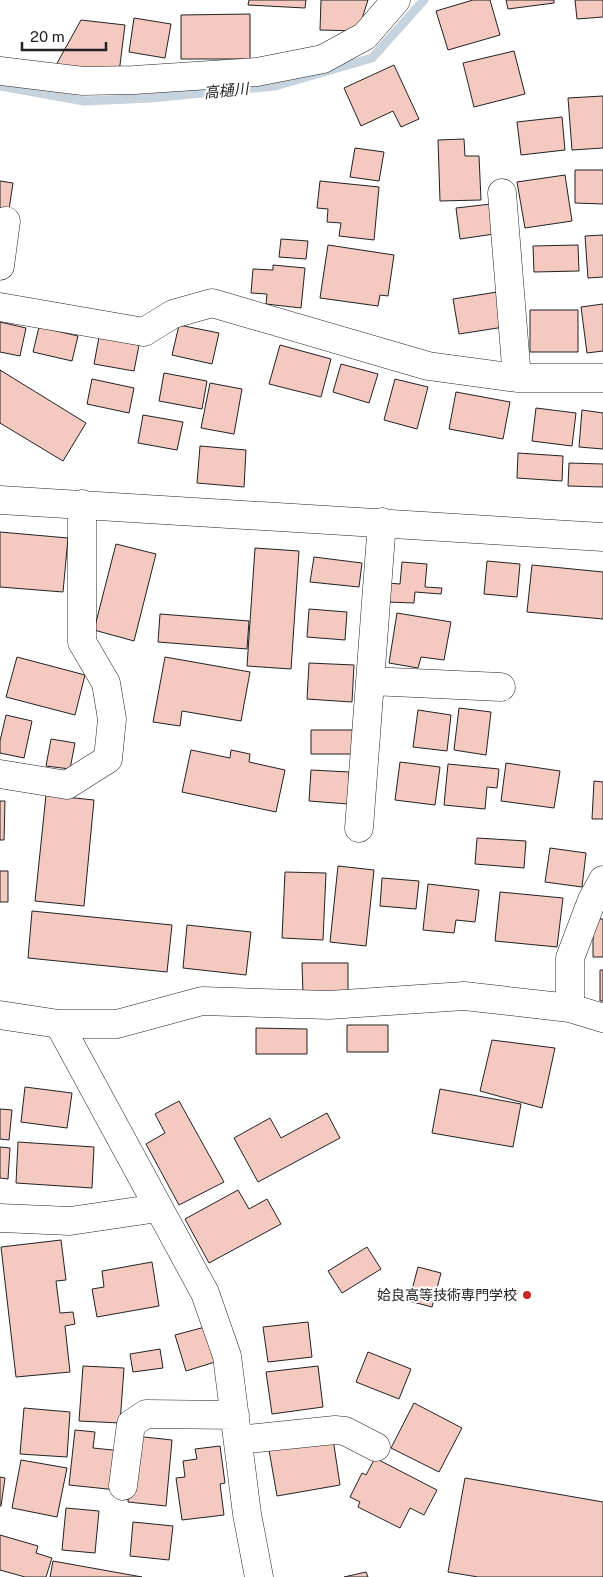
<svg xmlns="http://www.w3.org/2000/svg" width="603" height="1577" font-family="'Public Sans','Noto Sans JP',sans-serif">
<rect width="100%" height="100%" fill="#fff"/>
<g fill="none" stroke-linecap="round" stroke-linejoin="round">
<!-- stream -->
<path stroke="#c7d3dd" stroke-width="9" d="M0,86L84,101L151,98L275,86L372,58L424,0"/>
</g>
<!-- building -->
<path fill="#f3c9c0" stroke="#222" d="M249,0H306L305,8L248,5Z
M321,0H368L358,31L320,30Z
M473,0H490L500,35L448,50L436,11Z
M506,0H554V3L508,9Z
M575,0H603V17L577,19Z
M250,14V59H181V15Z
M134,18L171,24L165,58L129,52Z
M81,20L125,25L119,73L56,65Z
M514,51L525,94L474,107L463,63Z
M394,65L419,119L401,127L393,111L361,126L344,88Z
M603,96V148L572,150L568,98Z
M562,117L565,150L521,155L517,122Z
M464,139L465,156H479L481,200L440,201L438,140Z
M355,148L384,152L379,181L350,177Z
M575,170H603V204L575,203Z
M565,175L572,221L525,228L517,182Z
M0,181L13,183L8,216L0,215Z
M320,181L379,187L374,240L339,236L341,223L327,222L328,209L317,208Z
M491,204L494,234L460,239L456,208Z
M603,235V277L588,278L585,236Z
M281,239L308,241L306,259L279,257Z
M328,245L394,255L388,296L380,295L378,306L320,298Z
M578,245L579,271L534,272L533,246Z
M273,265L305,268L301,308L266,304L267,294L251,293L253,269L273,270Z
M497,292L504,327L459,334L453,299Z
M603,304V351L587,353L581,307Z
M530,310H578V352H530Z
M0,322L26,328L20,356L0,352Z
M179,325L219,333L212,364L172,355Z
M39,327L78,336L72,361L33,352Z
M99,337L139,345L134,371L94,364Z
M280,345L331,359L321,397L269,384Z
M341,364L378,374L369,403L333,392Z
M0,370L86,423L63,461L0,423Z
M164,373L207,381L202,409L159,401Z
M92,379L134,388L129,413L87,404Z
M395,379L428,387L417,429L384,420Z
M210,383L242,389L234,434L201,428Z
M456,392L510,402L503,439L449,429Z
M536,408L576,413L572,446L532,441Z
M582,410L603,413V449L579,447Z
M143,415L183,422L177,450L138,443Z
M200,446L246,450L244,487L197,483Z
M518,453L563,456L562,481L517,478Z
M569,463L603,464V487L568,486Z
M0,532L68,538L63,592L0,587Z
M116,544L156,554L134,641L94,630Z
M255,548L299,551L291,669L247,666Z
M314,557L362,563L359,587L310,582Z
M487,561L520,564L517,597L484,594Z
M402,562L427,564L425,587L442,588L441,594L415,592L414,603L387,602L388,583L400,584Z
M532,565L603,572V619L527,612Z
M309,609L347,612L345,640L307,637Z
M397,613L451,622L444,660L421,657L418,668L389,663Z
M160,614L249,621L247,649L158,642Z
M17,657L85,675L75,715L6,697Z
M165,657L250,672L241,721L182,711L180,726L153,722Z
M309,663L354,665L352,702L307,699Z
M459,708L491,712L486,755L454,750Z
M418,710L451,715L447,751L413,747Z
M6,715L32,721L24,758L0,753V741Z
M311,730H353V754H311Z
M51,739L75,743L70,769L46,766Z
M191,750L230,758L231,750L250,754L249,762L285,770L276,812L182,792Z
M400,762L440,767L435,805L395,800Z
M506,763L560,771L554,808L501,801Z
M448,764L499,769L497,788L487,787L485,809L444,805Z
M311,770L349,772L348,804L309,801Z
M594,781L603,782V819H592Z
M46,795L94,800L84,906L35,901Z
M0,801H5L4,840H0Z
M477,838L526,841L524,868L475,864Z
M550,848L586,853L582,887L545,882Z
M338,866L374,870L366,946L330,942Z
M0,871H8V902H0Z
M285,872L326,873L323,940L282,938Z
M382,878L419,881L416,909L380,906Z
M428,884L479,890L475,922L456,920L454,933L423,930Z
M500,892L563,898L557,947L495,941Z
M32,911L172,925L167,972L28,958Z
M593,919H603V957H593Z
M187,925L251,932L246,975L183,968Z
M302,963H348V994H303Z
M600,970H603V1001H600Z
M347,1025H388V1052H347Z
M256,1028L307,1029V1054H256Z
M492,1040L555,1048L542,1108L480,1091Z
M25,1087L72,1093L67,1128L21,1122Z
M440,1089L521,1104L513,1147L432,1133Z
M179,1101L224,1182L179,1205L146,1144L165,1133L155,1114Z
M0,1109L12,1110L9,1140L0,1139Z
M327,1113L340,1138L258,1182L234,1138L270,1118L281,1138Z
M18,1142L94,1147L92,1188L16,1183Z
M0,1147L10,1148L8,1179L0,1178Z
M238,1190L249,1209L267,1199L281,1224L209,1263L185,1219Z
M61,1240L66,1280L56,1281L60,1313L73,1312L75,1324L65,1326L70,1372L16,1377L1,1247Z
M367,1247L381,1269L342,1293L328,1271Z
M152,1262L159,1306L97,1317L92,1289L104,1287L102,1271Z
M418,1267L441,1273L432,1307L409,1301Z
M308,1322L312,1357L268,1362L263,1327Z
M205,1327L215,1362L186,1371L175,1335Z
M160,1349L163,1368L133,1372L130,1354Z
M368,1352L411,1369L399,1399L356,1382Z
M83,1366L124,1368L120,1423L79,1421Z
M318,1366L323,1407L272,1414L266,1372Z
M414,1403L462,1428L439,1472L391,1448Z
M24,1408L70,1412L67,1457L20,1454Z
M75,1430L95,1432L93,1448L122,1451L117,1490L69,1485Z
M135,1436L172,1440L166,1506L128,1502Z
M333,1439L340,1485L277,1496L269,1450Z
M220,1446L225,1483L220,1484L224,1515L182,1520L176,1478L185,1477L183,1461L197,1459L195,1449Z
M375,1458L437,1490L424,1515L410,1508L400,1528L358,1507L360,1502L350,1497L362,1473L366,1475Z
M21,1460L67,1468L57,1517L12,1508Z
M0,1477L5,1478L1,1506H0Z
M465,1478L603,1502V1577H478L448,1572Z
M66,1508L99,1511L95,1553L62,1550Z
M133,1522L173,1526L169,1560L130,1556Z
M0,1535L38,1546L36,1553L52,1558L46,1577H25L0,1570Z
M53,1561L142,1577H50Z
M366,1572L368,1577H344Z"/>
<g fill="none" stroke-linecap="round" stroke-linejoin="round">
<!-- minor casing -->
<g stroke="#222" stroke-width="29">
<path id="minor" d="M0,71L83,81L134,80L257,72L323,59L365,36L396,0
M502,193L517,378
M0,266L6,221
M0,307L144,332L173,314L212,303L428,366L517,378H603
M0,500L603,537
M370,681L501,687
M0,774L67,785L108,759L112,719L106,683L82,642V504
M359,828L382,522
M570,1008V958L592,900L603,880
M0,1015L59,1024L205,1293L227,1356L247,1514L259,1577
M59,1024H117L202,1001L329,1005L464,996L570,1008L603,1018
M0,1218L70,1221L158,1208
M238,1440L335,1430L345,1431L376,1447
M123,1486L131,1424L146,1414L235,1415"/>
</g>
<!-- minor -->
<use href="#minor" stroke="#fff" stroke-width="28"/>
</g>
<!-- markers -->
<circle fill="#c62828" stroke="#fff" stroke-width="2" cx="527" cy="1295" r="5"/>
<g text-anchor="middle" stroke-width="4" stroke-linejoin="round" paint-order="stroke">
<!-- poi labels -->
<g font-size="14" fill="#222" stroke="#fff" text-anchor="end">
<text x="517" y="1300">姶良高等技術専門学校</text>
</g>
<!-- water labels -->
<g font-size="15" font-style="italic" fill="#222" stroke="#fff">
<text transform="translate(226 91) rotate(-6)" y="5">高樋川</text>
</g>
</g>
<!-- scale -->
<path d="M22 42v8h84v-8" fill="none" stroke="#222222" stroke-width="2.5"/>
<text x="30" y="42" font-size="15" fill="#222222" stroke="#ffffff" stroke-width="4" paint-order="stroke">20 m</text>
</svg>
